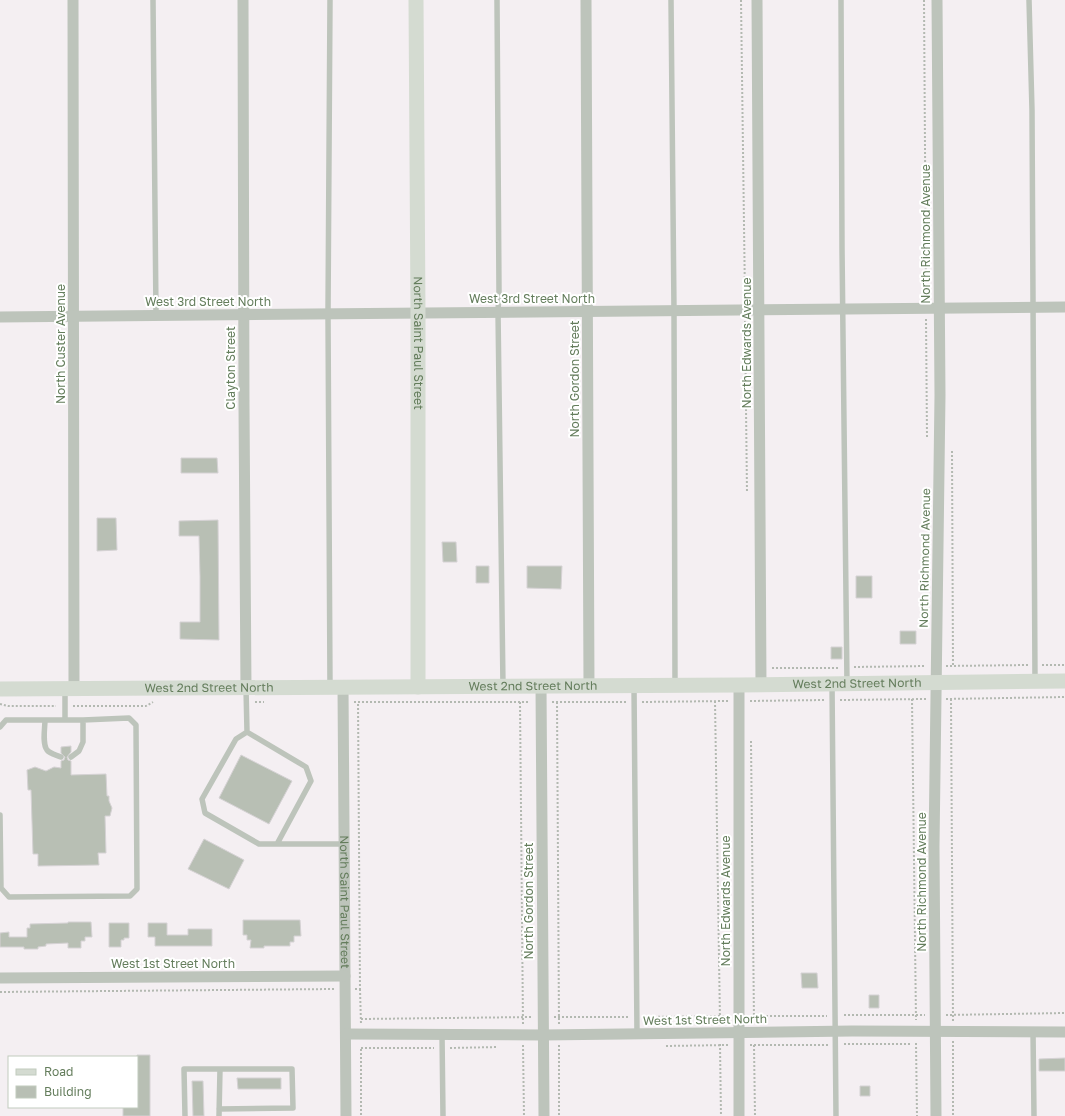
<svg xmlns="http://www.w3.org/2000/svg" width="1065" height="1116" font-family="'Golos Text',sans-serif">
<rect width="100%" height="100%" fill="#f4eff2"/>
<!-- building -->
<path fill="#b8bfb4" stroke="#d5d2d4" d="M181,458H217L218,473H181Z
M97,518H116L117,550L97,551Z
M218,520L219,640L180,639V622H200V576L199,536H179V521Z
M442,542H456L457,562H443Z
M476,566H489V583H476Z
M527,566H562L561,589L527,588Z
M856,576H872V598H856Z
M900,631H916V644H900Z
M831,647H842V659H831Z
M71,746V752L67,757L68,760L71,761V775L106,774L107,796H109V801L112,808L110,816H105L106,853H98L99,865L38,866V854H33L31,790H28L27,770L35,767L46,771L54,767L61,768V761L64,760L65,757L61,753V747Z
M241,755L292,781L269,824L219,798Z
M204,839L244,860L229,889L188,869Z
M243,920H300L301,936H294V942H290V946H264V948H250L251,940H247V935H243Z
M68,922H91L92,937H85V941H81V948H68V943L46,944V946L38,947V949H24V947H0V933L9,932V937H27V928H30V924L68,923Z
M109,923H129V938H124V940H121V947H109Z
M148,923H167V935H188V929H212V946H155V937H148Z
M801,973H817L818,988H802Z
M869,995H879V1008H869Z
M137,1055H150V1116H123V1107H137Z
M1065,1058V1071H1039V1059Z
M237,1078H281V1089H238Z
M192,1081H203L204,1116H193Z
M860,1086H870V1096H860Z"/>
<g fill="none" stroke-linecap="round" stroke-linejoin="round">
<!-- path -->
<path stroke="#b3b9b1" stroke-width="2" stroke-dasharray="2 2" stroke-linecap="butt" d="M741,0L745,299
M924,0L926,297
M926,319L927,437
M745,321L747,493
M952,451L953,666
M1042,665H1065
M946,666L1028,665
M854,667L926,666
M772,668H840
M912,699L916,1020
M946,699L1065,697
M951,699L953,1021
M840,700L926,699
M715,701L720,1022
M750,701L824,700
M255,702H264
M354,702H530
M520,702L523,1025
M552,702H626
M557,702L559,1025
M642,702L728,701
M0,704L8,706H56
M73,706H146L153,702
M751,741L754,1021
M355,989H360L358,702
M360,989L361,1024
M0,992L335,989
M844,1015H925
M946,1015L1065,1013
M750,1016H827
M554,1017H629
M646,1017L727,1016
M361,1019L533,1017
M953,1041V1116
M916,1043L917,1116
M720,1044L721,1116
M844,1044H912
M523,1045L524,1116
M559,1045V1116
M750,1045H828
M754,1045L755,1116
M666,1046L728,1045
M361,1048H434
M450,1048L498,1047
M361,1049V1116"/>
<!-- lane -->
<path stroke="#bdc4bb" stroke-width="5.5" d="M153,0L156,315
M330,0L328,314L330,686
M497,0L499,291L498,312L503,686
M671,0L674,311L675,684
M841,0L842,248L847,684
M1029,0L1032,110L1035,681
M832,684L836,1116
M634,686L637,1034
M246,688L247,732L306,767L311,781L277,844H259L205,813L202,799L236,739L247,732
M45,720C45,728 42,743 47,750C50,754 57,755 61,757
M65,720V689
M0,727L6,720H83L129,718L136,725L137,889L130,896L9,897L1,888L0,815
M71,757L79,751L83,742V720
M277,844H344
M1033,1031L1034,1116
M442,1034L443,1116
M185,1116L184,1069H292L293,1108L219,1109
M219,1116L220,1069"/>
<!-- street -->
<g stroke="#bdc4bb" stroke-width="11">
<path d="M73,0L74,689"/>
<path d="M243,0L244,406L246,688"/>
<path d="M586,0L589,686"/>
<path d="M757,0L761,685"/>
<path d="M0,317L1065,307"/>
<path d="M739,685V1116"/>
<path d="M541,686L544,1116"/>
<path id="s1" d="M343,687L346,1116"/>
<path d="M0,978L345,976"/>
<path d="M346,1034L543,1035L852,1031L1065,1032"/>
<path d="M936,1116L934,847L940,395L937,0"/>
</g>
<!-- secondary -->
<g stroke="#d4dbd1" stroke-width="15">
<path id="s2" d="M416,0L418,313V687"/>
<path id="s3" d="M0,689L739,685L1065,681"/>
</g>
</g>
<g text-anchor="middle" stroke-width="4" stroke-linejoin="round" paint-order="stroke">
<!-- street labels -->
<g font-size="12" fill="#647d5c" stroke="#fff">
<text transform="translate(926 234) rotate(-90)" y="4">North Richmond Avenue</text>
<text x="532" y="303">West 3rd Street North</text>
<text x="208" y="306">West 3rd Street North</text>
<text dy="4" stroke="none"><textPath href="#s2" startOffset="343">North Saint Paul Street</textPath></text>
<text transform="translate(747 343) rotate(-90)" y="4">North Edwards Avenue</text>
<text transform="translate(61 344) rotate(-90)" y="4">North Custer Avenue</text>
<text transform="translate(231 368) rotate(-90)" y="4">Clayton Street</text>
<text transform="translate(575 379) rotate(-90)" y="4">North Gordon Street</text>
<text transform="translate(925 558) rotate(-89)" y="4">North Richmond Avenue</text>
<text dy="4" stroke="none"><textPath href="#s3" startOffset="857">West 2nd Street North</textPath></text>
<text dy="4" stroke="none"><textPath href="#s3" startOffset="533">West 2nd Street North</textPath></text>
<text dy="4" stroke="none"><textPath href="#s3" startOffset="209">West 2nd Street North</textPath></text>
<text transform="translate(922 882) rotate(-90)" y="4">North Richmond Avenue</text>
<text transform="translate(529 901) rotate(-90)" y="4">North Gordon Street</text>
<text transform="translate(726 901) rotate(-90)" y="4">North Edwards Avenue</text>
<text dy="4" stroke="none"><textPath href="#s1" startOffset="215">North Saint Paul Street</textPath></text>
<text x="173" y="968">West 1st Street North</text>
<text transform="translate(705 1020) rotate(-1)" y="4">West 1st Street North</text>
</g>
</g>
<!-- legend -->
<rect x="8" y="1056" width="130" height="52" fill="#ffffff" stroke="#c1cbbe"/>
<rect x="16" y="1069" width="20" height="6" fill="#d4dbd1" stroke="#c1cbbe"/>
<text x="44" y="1076" font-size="12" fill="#647d5c">Road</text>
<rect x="16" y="1086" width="20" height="12" fill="#b8bfb4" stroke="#c1cbbe"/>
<text x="44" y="1096" font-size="12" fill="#647d5c">Building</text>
</svg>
